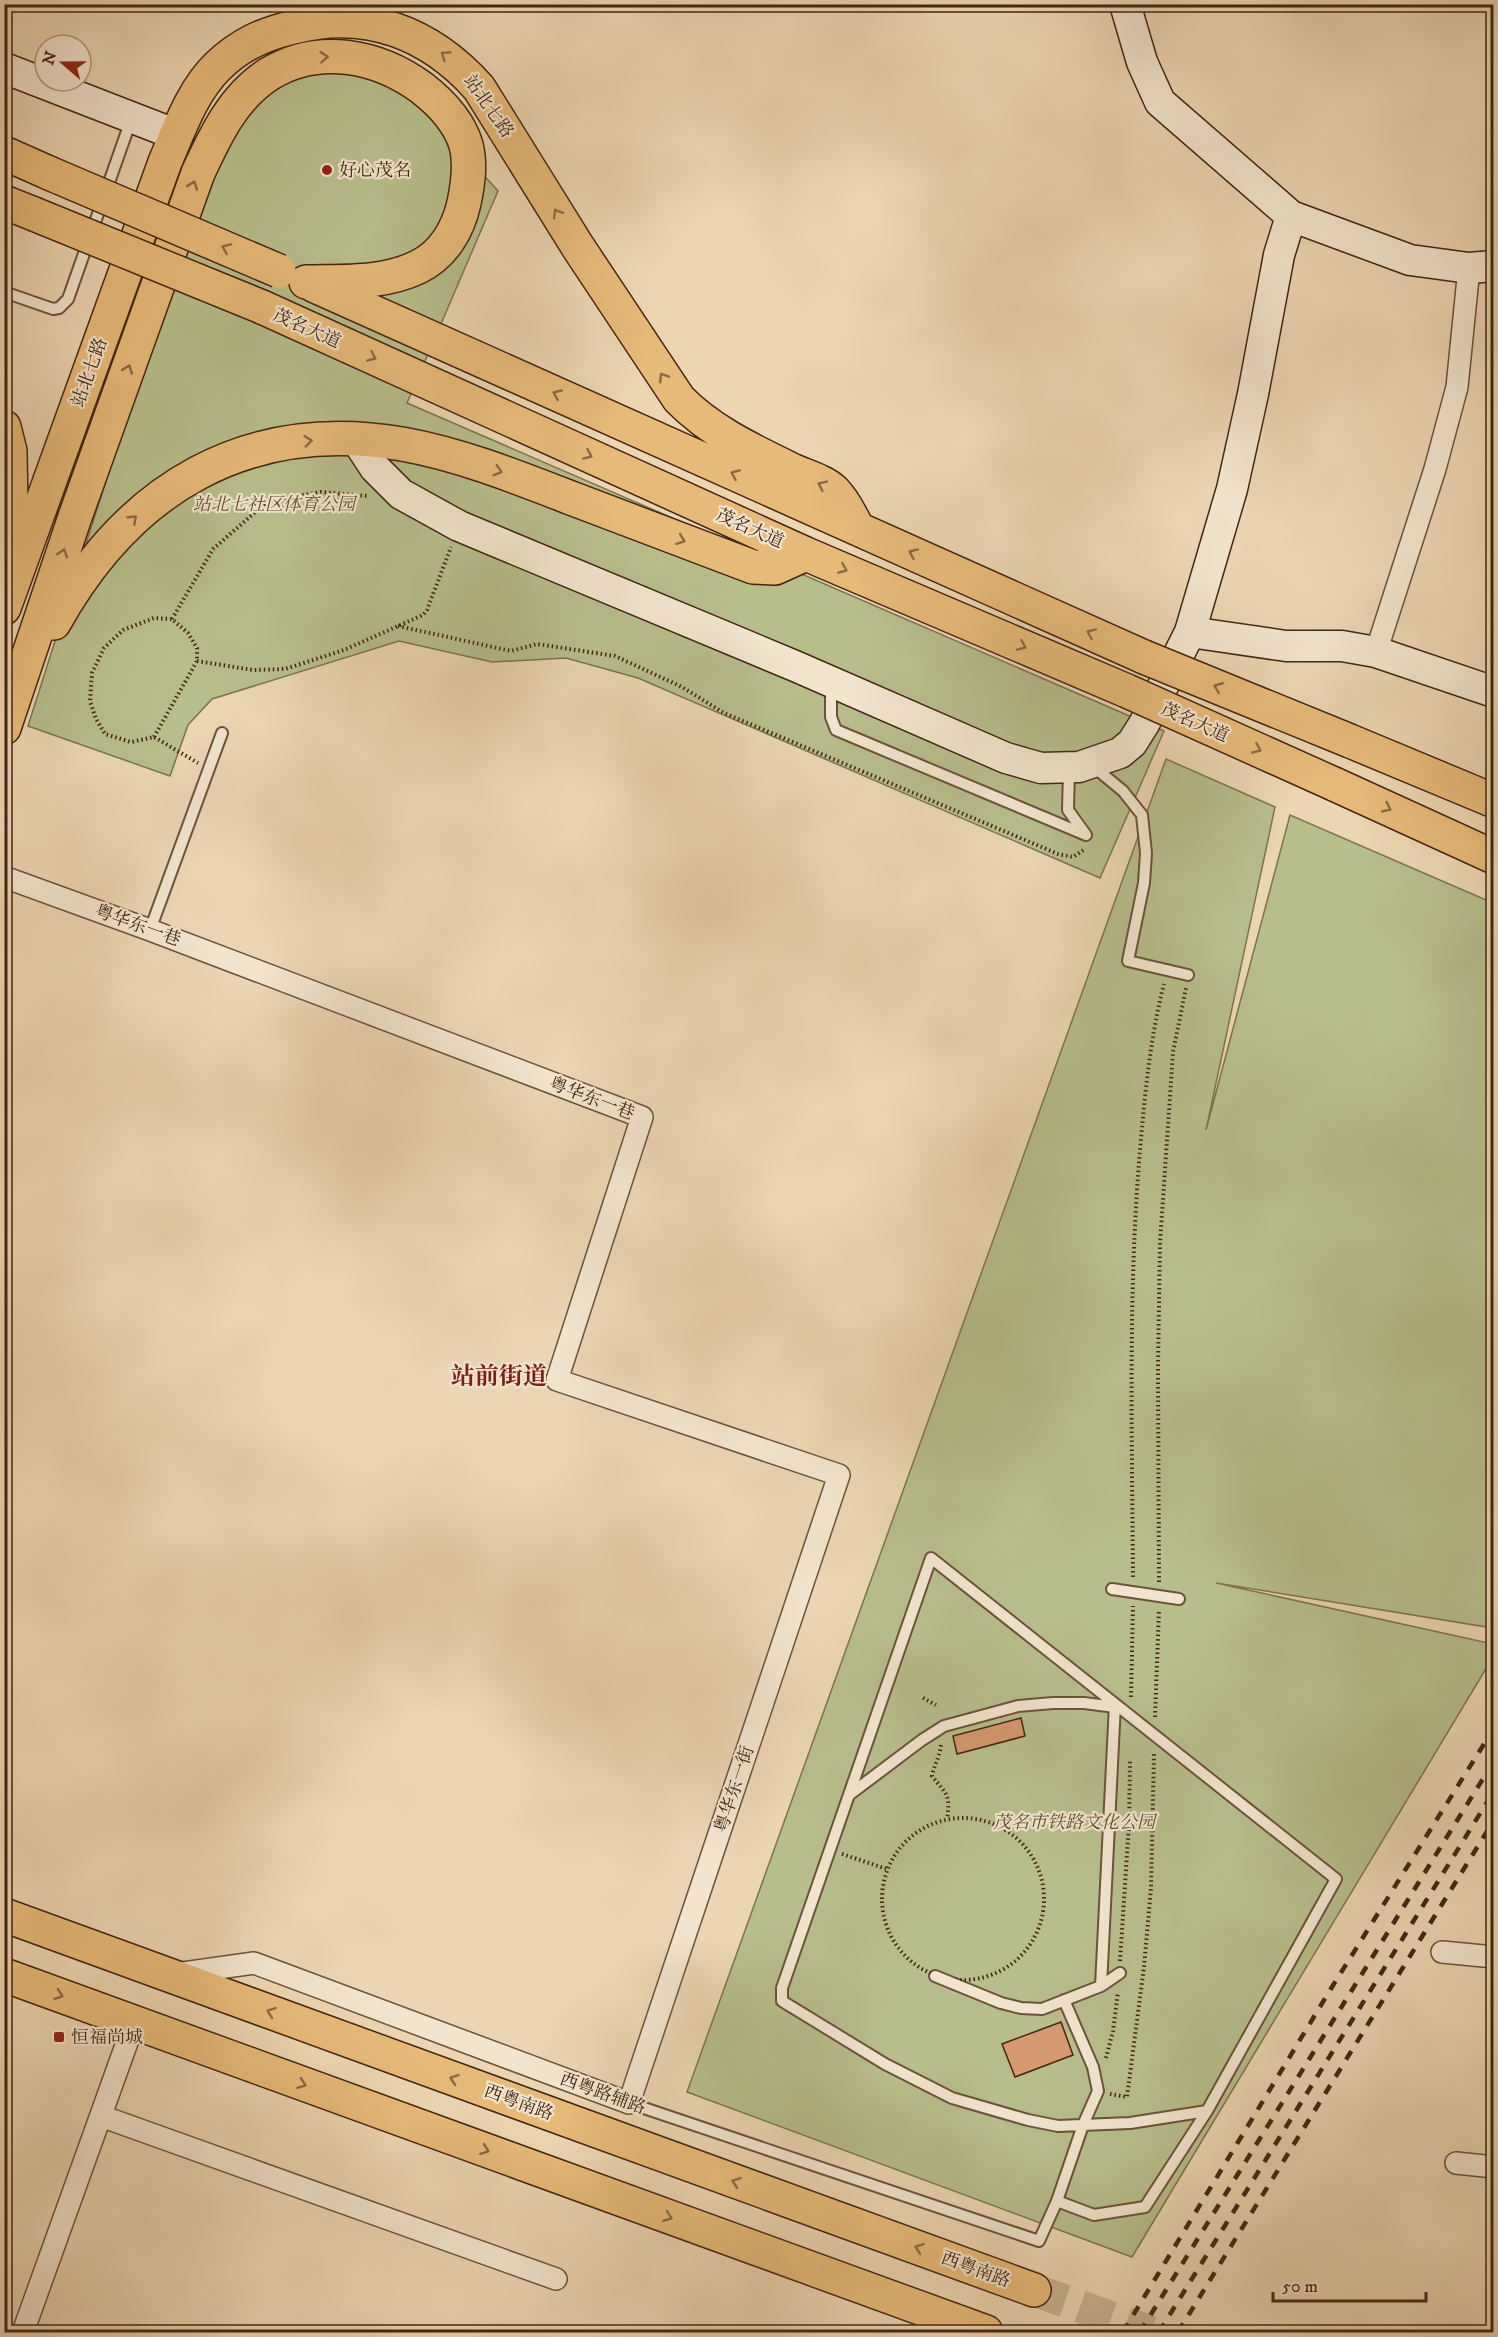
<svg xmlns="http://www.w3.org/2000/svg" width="1498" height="2337" font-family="'IM FELL DW Pica','Noto Serif SC',serif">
<rect width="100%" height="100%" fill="#ebd5b2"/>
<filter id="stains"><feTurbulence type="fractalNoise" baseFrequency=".00333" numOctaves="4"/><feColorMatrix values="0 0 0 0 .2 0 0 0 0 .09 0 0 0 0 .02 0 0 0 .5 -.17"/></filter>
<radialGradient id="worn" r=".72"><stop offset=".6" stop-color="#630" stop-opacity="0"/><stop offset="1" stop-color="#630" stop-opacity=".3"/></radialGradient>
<!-- green -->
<path fill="#b8bd8c" stroke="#7e7250" stroke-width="1.5" d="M319,64L391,83L427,113L498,191L407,403L1164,731L1100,878L638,678L566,658L492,662L399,641L212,699L188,725L170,776L28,726L162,305L224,148L245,108L277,81Z
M1166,759L1275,807L1206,1130L1290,815L1493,903V1628L1216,1583L1493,1644V1657L1132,2257L687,2092Z"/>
<!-- building -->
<path fill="#d49971" stroke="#432613" stroke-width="1.5" d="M1021,1718L1025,1736L957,1754L953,1736Z
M1061,2022L1073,2055L1015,2077L1002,2044Z"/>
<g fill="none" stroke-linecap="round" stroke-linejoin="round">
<!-- primary-tunnel -->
<path stroke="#c9b292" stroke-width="33" stroke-dasharray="33 16" stroke-linecap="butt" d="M1034,2290L1151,2332"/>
<!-- lane casing -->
<g stroke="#6d523b" stroke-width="14">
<path id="lane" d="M4,292L53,309L59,308L68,299L131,120
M831,685V717L836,730L1086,835
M1094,767L1123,791L1142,815L1146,853L1144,883L1128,961L1188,975
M1069,770L1068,810L1086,835
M150,930L222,733
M1112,1589L1179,1599
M849,1795L922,1740L944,1726L1018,1706L1053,1703H1084L1115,1707
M935,1976L1001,2003L1021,2008L1042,2009L1101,1986L1120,1973
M1101,1986L1115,1704
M629,2103L1039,2241L1057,2201L1094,2215L1145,2207L1207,2111L1336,1879L931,1558L782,1988V2001L885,2064L952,2098L1028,2120L1058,2126L1130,2123L1207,2111
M1057,2201L1083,2125L1098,2091L1093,2067L1064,2000"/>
</g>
<!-- street casing -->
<g stroke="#6d523b" stroke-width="24">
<path id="street" d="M1376,652L1435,469L1457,387L1469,268
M4,877L150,930L642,1117L557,1380L839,1475L629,2103L254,1963L176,1974
M1442,1952L1494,1957
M101,2116L556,2279
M1456,2163L1494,2167
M23,2332L134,2023"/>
</g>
<!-- secondary casing -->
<g stroke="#432613" stroke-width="33">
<path id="secondary" d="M1125,4L1142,62L1160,102L1291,216L1410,260L1469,268L1494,266
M4,68L177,135
M356,439L375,468L401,494L459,526L795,666L1006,758L1041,768L1079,767L1120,753L1132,743L1144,724L1190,632L1232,489L1253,394L1279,255L1291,216
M1190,632L1286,646H1342L1376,652L1494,692"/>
</g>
<!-- primary casing -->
<g stroke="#432613" stroke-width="36">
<path id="primary" d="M4,153L49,173
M4,202L34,214
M313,285L1144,657
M262,307L806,554L1127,691
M4,427L10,451L12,565
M4,608L165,162C179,130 192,91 218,66C241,44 264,34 294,27C366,8 430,33 479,88L578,247L679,399C709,430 749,449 788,468C801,475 822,480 833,490C844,501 851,516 858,529
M54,623C129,488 246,418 402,444C459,454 517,477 571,498C632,521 693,544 753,567L775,568L806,554
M4,728L75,517L198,173C215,136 233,97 269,74C318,44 377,55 422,88C440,102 459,122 466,145C471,164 468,184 464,203C458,230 443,255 418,267C383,284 343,281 306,282
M1350,741L1494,801
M1334,784L1494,857
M4,1915L1034,2290
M4,1975L986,2332"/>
</g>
<!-- path -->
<path stroke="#432613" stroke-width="4" stroke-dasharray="1.5 3" stroke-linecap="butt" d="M172,619L213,549L268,501L321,492L367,496
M398,626L511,651L537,644L615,656L682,687L724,713L1058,854L1073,857L1085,849
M197,661L253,670L285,669L344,650L423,615L427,610L451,547
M154,737L197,661V648L188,633L172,619L154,618L123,630L104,648L92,673L90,701L96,719L105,734L131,742L154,737L198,763
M1133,1577C1132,1435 1128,1292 1140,1150C1145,1094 1150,1038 1164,984
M1159,1582L1158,1366L1160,1243L1173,1052L1186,988
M1131,1697L1133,1606
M923,1698L936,1705
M1155,1717L1159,1610
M941,1745C940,1756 934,1765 932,1776C946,1794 951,1794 947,1819
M882 1899a81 81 0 1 1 162 0a81 81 0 1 1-162 0Z
M842,1854L887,1869
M1120,1961L1129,1824L1130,1761
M1106,2058L1113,2031L1118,1992
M1110,2094L1127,2097L1144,1967L1151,1888L1154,1754"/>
<!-- lane -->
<use href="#lane" stroke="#f2e4cd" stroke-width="10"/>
<!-- street -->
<use href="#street" stroke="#f2e4cd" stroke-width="21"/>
<!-- secondary -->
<use href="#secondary" stroke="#f2e4cd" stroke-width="30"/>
<!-- primary -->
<use href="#primary" stroke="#e6ba79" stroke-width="33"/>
<!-- rail -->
<path stroke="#432613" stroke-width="4.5" stroke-dasharray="10 10" stroke-linecap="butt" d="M1123,2332L1332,1987L1494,1728
M1140,2332L1494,1761
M1159,2332L1494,1791
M1178,2332L1494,1820"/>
<!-- primary-bridge casing -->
<g stroke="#432613" stroke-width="36" stroke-linecap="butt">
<path id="primary-bridge" d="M49,173L279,271
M34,214L262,307
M1144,657L1350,741
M1127,691L1334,784"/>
</g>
<!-- primary-bridge -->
<use href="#primary-bridge" stroke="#e6ba79" stroke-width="33"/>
</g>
<!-- one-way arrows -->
<defs><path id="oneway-chevron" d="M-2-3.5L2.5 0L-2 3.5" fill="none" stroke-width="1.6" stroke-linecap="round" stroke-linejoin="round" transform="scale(1.5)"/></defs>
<g stroke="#8c6941">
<use href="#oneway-chevron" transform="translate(445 55) rotate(-145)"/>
<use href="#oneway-chevron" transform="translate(324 57) rotate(-4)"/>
<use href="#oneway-chevron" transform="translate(193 185) rotate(-71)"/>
<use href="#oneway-chevron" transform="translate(557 213) rotate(-121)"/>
<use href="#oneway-chevron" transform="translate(226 248) rotate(-157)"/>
<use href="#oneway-chevron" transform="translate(372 357) rotate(24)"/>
<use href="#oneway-chevron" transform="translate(128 369) rotate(-70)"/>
<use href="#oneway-chevron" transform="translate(663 377) rotate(-123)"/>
<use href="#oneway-chevron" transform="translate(557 394) rotate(-156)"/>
<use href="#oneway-chevron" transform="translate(308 441) rotate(-6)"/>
<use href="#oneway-chevron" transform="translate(588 455) rotate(24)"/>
<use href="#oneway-chevron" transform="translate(498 471) rotate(17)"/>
<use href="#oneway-chevron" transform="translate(735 474) rotate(-156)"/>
<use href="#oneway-chevron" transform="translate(822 485) rotate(-154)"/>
<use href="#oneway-chevron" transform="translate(133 519) rotate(-43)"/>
<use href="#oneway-chevron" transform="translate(681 540) rotate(21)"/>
<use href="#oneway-chevron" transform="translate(63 553) rotate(-72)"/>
<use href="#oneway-chevron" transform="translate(913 553) rotate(-156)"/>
<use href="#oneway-chevron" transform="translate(843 569) rotate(23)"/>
<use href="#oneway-chevron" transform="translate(1091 633) rotate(-156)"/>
<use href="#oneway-chevron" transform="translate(1022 646) rotate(23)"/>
<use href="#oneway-chevron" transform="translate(1218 687) rotate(-158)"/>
<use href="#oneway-chevron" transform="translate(1257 749) rotate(24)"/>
<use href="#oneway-chevron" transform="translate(1387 808) rotate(25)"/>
<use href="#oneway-chevron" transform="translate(59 1995) rotate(20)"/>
<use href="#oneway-chevron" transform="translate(271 2012) rotate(-160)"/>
<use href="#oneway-chevron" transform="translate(454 2079) rotate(-160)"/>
<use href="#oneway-chevron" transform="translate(302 2084) rotate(20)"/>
<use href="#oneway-chevron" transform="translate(485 2150) rotate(20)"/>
<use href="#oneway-chevron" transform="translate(736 2182) rotate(-160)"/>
<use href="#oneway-chevron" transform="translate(668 2217) rotate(20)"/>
<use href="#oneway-chevron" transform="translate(919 2248) rotate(-160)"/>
</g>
<!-- markers -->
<g fill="#8f2418" stroke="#f2e4cd" stroke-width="2">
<circle cx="327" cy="170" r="6"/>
<rect x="53" y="2031" width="12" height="12" rx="3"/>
</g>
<g text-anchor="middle" stroke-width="4.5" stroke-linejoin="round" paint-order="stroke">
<!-- street labels -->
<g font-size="18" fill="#432613" stroke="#f2e4cd">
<text transform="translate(489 106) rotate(55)" y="6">站北七路</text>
<text transform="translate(307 328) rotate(24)" y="6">茂名大道</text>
<text transform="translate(89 372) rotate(-70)" y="6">站北七路</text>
<text transform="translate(750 528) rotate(24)" y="6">茂名大道</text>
<text transform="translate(1195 722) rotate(24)" y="6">茂名大道</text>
<text transform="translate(138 925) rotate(20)" y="6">粤华东一巷</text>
<text transform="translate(592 1098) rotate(21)" y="6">粤华东一巷</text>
<text transform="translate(734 1789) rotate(-72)" y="6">粤华东一街</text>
<text transform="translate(603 2093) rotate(20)" y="6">西粤路辅路</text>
<text transform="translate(519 2102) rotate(20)" y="6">西粤南路</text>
<text transform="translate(976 2269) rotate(20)" y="6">西粤南路</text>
</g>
<!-- poi labels -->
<g font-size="18" fill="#432613" stroke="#f2e4cd" text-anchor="start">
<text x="339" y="176">好心茂名</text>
<text x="71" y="2043">恒福尚城</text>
</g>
<!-- park labels -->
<g font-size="18" font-style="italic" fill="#604c31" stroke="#f2e4cd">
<text x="274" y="510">站北七社区体育公园</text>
<text x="1074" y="1828">茂名市铁路文化公园</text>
</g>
<!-- district labels -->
<g font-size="24" font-weight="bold" fill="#7a1f14" stroke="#f2e4cd">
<text x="499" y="1384">站前街道</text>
</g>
</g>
<!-- margin -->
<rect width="1498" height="2337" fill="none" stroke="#ebd5b2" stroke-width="24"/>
<rect x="6" y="6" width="1486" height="2325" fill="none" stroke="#432613" stroke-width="3"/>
<rect x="12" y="12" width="1474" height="2313" fill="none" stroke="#432613" stroke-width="1.5"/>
<!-- north arrow -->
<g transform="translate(63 63) rotate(290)"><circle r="28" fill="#f2e4cd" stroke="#ac9883" stroke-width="1.5"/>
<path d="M0-4.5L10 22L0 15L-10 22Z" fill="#8f2418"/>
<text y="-9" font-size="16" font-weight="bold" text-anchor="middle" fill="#432613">N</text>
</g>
<!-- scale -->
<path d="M1273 2292v9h153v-9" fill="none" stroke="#432613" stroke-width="3"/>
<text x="1282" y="2292" font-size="18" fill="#432613" stroke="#f2e4cd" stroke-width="4.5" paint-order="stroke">50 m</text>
<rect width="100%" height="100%" filter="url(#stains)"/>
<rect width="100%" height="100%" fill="url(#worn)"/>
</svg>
